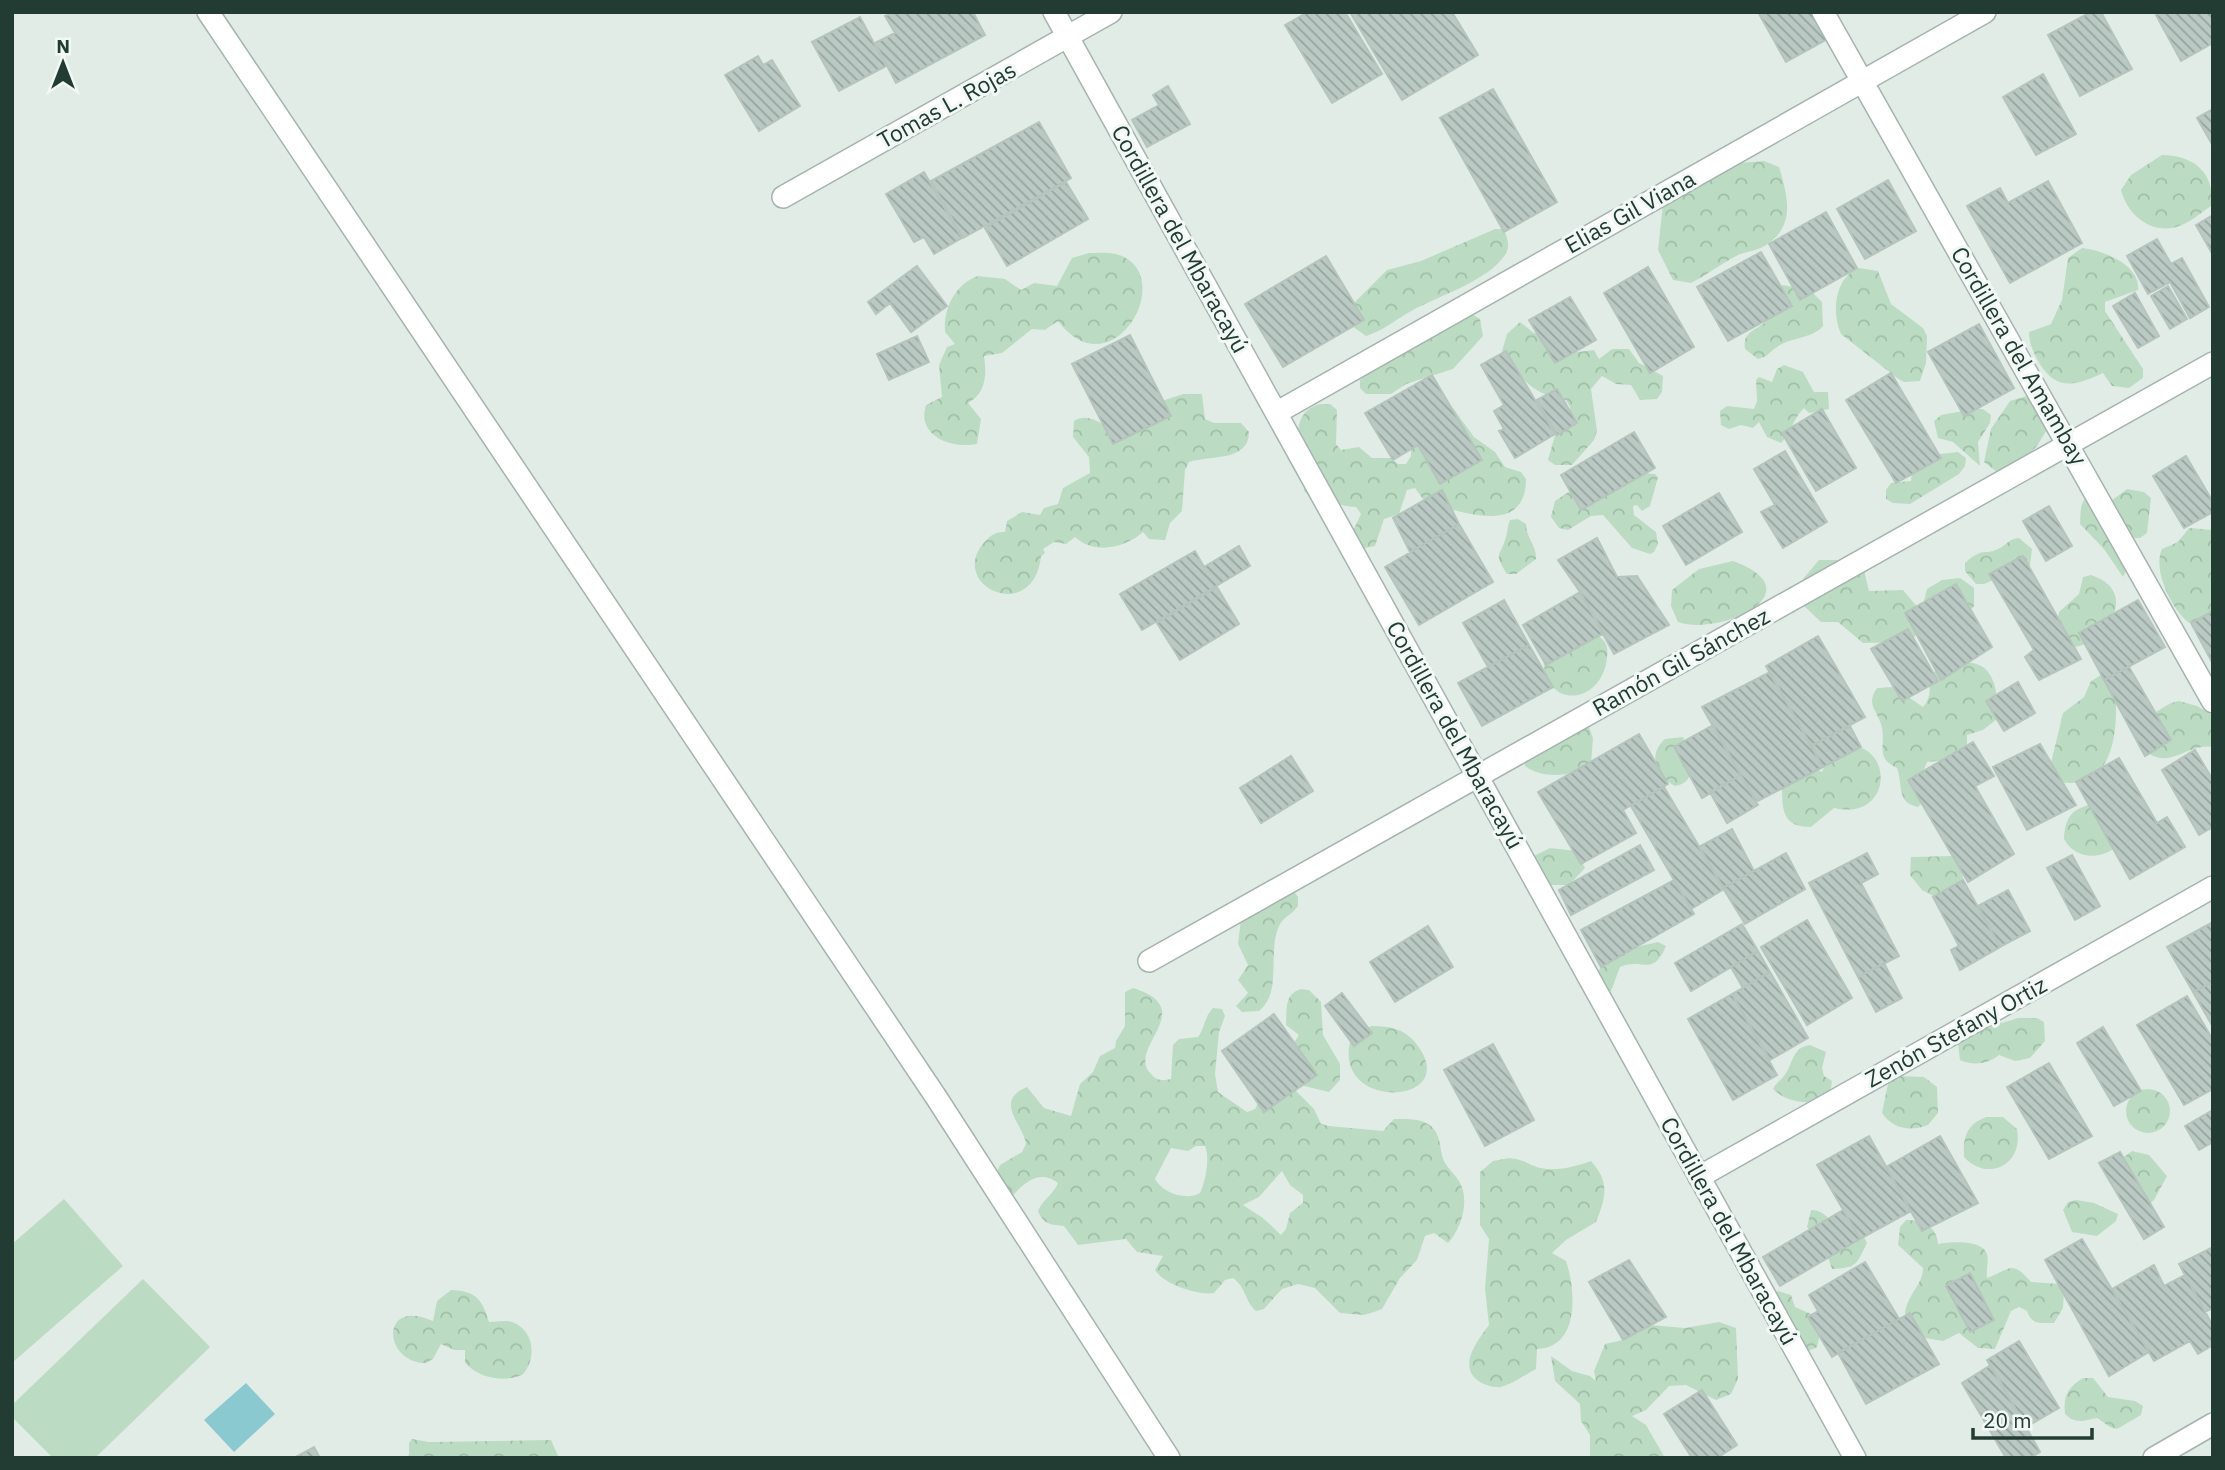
<svg xmlns="http://www.w3.org/2000/svg" width="2225" height="1470" font-family="'IBM Plex Sans',sans-serif">
<defs>
<pattern id="forest-crowns" width="20" height="18" patternUnits="userSpaceOnUse" patternTransform="scale(1.75)"><rect width="20" height="18" fill="#bbdcc2"/><path d="M2 6a3 3 0 1 1 6 0M12 15a3 3 0 1 1 6 0" fill="none" stroke="#a0bea7"/></pattern>
<pattern id="building-back-hatch" width="6" height="6" patternUnits="userSpaceOnUse" patternTransform="scale(1.75)"><rect width="6" height="6" fill="#bac9c3"/><path d="M-1 5l2 2M0 0l6 6M5-1l2 2" fill="none" stroke="#97a49f"/></pattern>
</defs>
<rect width="100%" height="100%" fill="#e2ece7"/>
<!-- grass -->
<path fill="#bbdcc2" d="M64,1199L123,1266L12,1363V1244Z
M143,1279L210,1347L95,1458H53L12,1417V1405Z"/>
<!-- forest -->
<path fill="url(#forest-crowns)" fill-rule="evenodd" d="M2162,155C2193,155 2216,173 2211,206C2202,212 2193,220 2184,224C2155,238 2128,217 2121,190L2131,175Z
M1764,161L1779,167C1787,193 1796,224 1769,243C1761,250 1748,251 1738,255C1722,263 1707,275 1691,283L1673,280L1658,250L1663,204L1714,165Z
M1495,229H1504C1507,238 1511,246 1505,255C1489,280 1439,296 1413,310C1396,319 1385,330 1366,336L1352,326L1350,307L1387,270L1421,261Z
M2082,248C2103,250 2141,265 2138,290L2105,302V311L2143,369V378L2129,388L2112,386L2103,373C2074,387 2054,391 2037,359C2032,349 2029,342 2029,332L2051,324L2062,300L2068,258Z
M1089,253C1097,253 1108,252 1116,254C1181,272 1113,394 1058,321L1045,330L1032,329L1002,353L984,356C987,374 986,394 968,403L981,419L977,444C952,449 916,436 926,405L942,397L939,365L947,347L955,344L945,332C943,309 955,284 978,276L1005,279L1021,290L1034,283L1057,286L1072,258Z
M1859,268L1878,271L1891,304L1923,328L1927,336L1926,363L1920,381L1904,382L1897,378L1841,334C1831,312 1835,277 1859,268Z
M1783,285L1810,290L1822,302L1823,326C1812,339 1791,337 1777,347C1769,352 1768,357 1758,359L1745,349C1742,330 1758,331 1768,319L1765,312L1769,295Z
M1465,310L1480,319L1483,336L1453,369L1406,384L1391,394H1366L1360,388V380L1388,358L1406,328L1413,322Z
M1520,322L1534,333L1552,334L1569,353L1594,350L1599,359L1612,349H1629L1639,363L1663,376L1662,392L1657,399L1640,400L1631,385L1616,384L1602,376L1591,389L1597,431L1594,440L1572,465H1555L1548,460L1555,435L1569,423L1570,407L1566,400C1534,396 1518,377 1502,351L1507,334Z
M1784,365L1803,372L1814,392H1828L1829,409L1809,413L1804,408C1792,420 1792,432 1781,443L1767,437L1759,422L1753,428L1741,425L1729,429L1721,425L1720,411L1727,406L1754,409L1757,401L1756,380L1759,377L1772,382L1777,369Z
M1183,394H1202L1205,419L1214,423H1241L1249,432C1249,462 1211,455 1189,462L1185,470L1182,511L1170,523L1165,540L1149,539L1143,532C1125,548 1094,555 1075,537L1066,544L1054,542L1043,549L1045,553L1041,556C1034,624 950,588 982,545C988,537 995,531 1005,532L1007,521L1022,512L1040,515L1044,508L1058,504L1063,488L1090,473L1089,457L1073,437L1074,421C1090,411 1105,427 1119,435L1159,402Z
M2027,396L2043,399L2049,414L2046,431L2037,446L2013,470L1997,472L1984,462L1991,429L2010,401Z
M1321,404H1330L1337,410L1336,444L1341,450L1359,447L1372,458H1391L1398,464H1406L1411,456V431L1435,408H1453L1474,437L1495,452L1505,467L1521,472L1526,479C1526,539 1457,510 1425,502L1415,488L1407,490L1399,514L1384,519L1375,546L1360,549L1350,537L1361,514L1356,507C1338,507 1327,498 1310,497L1304,491C1306,463 1281,413 1321,404Z
M1974,409H1983L1991,415L1990,423L1978,442L1980,466L1953,442L1938,438L1934,421L1941,415Z
M1958,452L1966,458L1965,466L1959,474L1910,504L1893,503L1886,499V490L1891,483L1911,481L1912,472L1940,454Z
M1641,473L1655,474L1658,477L1650,506L1642,511L1637,505L1633,506L1634,515L1656,532L1658,544L1654,552L1650,554L1632,548L1603,515L1591,516L1568,530L1559,528L1551,517L1555,501L1573,489Z
M2127,489L2144,492L2151,498L2147,533L2140,538H2131L2127,569L2123,577L2104,549L2080,524C2081,511 2079,501 2091,493L2103,507Z
M1518,519L1526,524C1526,538 1537,546 1536,559L1516,574H1507C1493,552 1500,558 1506,537C1508,531 1507,527 1510,520Z
M2189,528L2213,530V613L2189,623C2172,610 2152,570 2162,549L2178,542Z
M2019,538L2032,549L2030,565L1984,584H1976L1965,571V563C1984,546 1983,556 1998,549C2007,545 2008,539 2019,538Z
M1819,560H1846L1863,566L1869,591L1903,590L1919,609L1916,635L1911,642L1863,643L1838,622H1821L1803,605V579Z
M1733,561C1818,592 1719,637 1678,622L1671,606L1672,590L1699,569Z
M2091,575C2145,593 2099,647 2073,647L2057,621L2059,612L2079,594L2083,577Z
M1960,578L1974,588V606L1967,614L1923,605L1927,589L1942,580Z
M1591,633C1604,637 1609,644 1607,658C1601,709 1538,709 1544,652Z
M1952,662C1961,662 1973,661 1981,666C1997,674 1999,704 1997,719L1983,730L1967,735V744L1959,759L1927,762L1921,777L1923,802L1918,807C1896,803 1903,784 1897,768C1874,758 1887,743 1881,724C1876,709 1866,704 1877,688L1894,687L1923,707C1940,687 1914,677 1952,662Z
M2106,672L2114,676C2119,716 2120,792 2060,782L2051,763L2063,713L2084,697L2091,681Z
M2179,701L2197,706L2213,716V747C2188,743 2171,769 2148,753L2149,716L2171,703Z
M1571,714L1587,722L1593,738L1591,765C1573,776 1543,780 1525,766L1524,757L1556,721Z
M1683,737C1691,753 1700,782 1675,786C1656,776 1647,755 1665,739Z
M1853,746C1894,750 1891,821 1834,808L1811,827C1783,827 1782,811 1782,787L1815,769L1822,772L1829,757Z
M2094,804L2115,848C2098,860 2075,859 2064,839C2065,818 2071,808 2094,804Z
M1550,848L1576,851L1585,868L1569,885H1542L1531,865L1534,856Z
M1953,856L1959,862L1964,882L1937,898L1922,890L1910,875L1911,857Z
M1293,890L1298,897V906C1293,914 1282,918 1279,926C1267,952 1283,992 1259,1011L1242,1012L1236,1006L1248,993L1238,980L1248,965L1238,944L1242,910Z
M1658,942L1666,946C1652,978 1644,957 1620,967L1611,991L1603,992L1596,978C1602,953 1636,947 1658,942Z
M1133,988C1201,1009 1125,1048 1151,1074C1157,1081 1163,1081 1171,1079L1173,1045L1179,1039L1198,1037C1205,1028 1204,1017 1213,1008L1222,1009L1225,1016L1219,1032L1215,1074L1218,1092L1247,1112L1255,1109L1259,1101L1290,1085L1314,1109L1321,1124L1329,1126L1383,1131L1394,1119C1407,1119 1421,1118 1431,1126C1442,1136 1439,1149 1444,1161C1448,1169 1456,1175 1460,1183C1470,1201 1461,1229 1448,1243L1434,1233L1425,1236L1417,1260L1400,1278L1382,1309L1374,1312L1364,1315L1340,1313L1315,1288L1298,1284L1282,1289L1264,1309L1256,1311C1245,1302 1246,1287 1233,1278L1225,1280L1214,1293C1199,1296 1163,1284 1155,1270L1163,1256L1137,1252L1126,1239L1078,1245L1064,1226C1051,1225 1043,1224 1038,1211C1043,1199 1054,1194 1058,1183C1037,1167 1020,1187 1007,1202L987,1197L1000,1165L1022,1152L1026,1144C1023,1124 993,1101 1027,1087L1044,1108L1071,1116L1080,1084L1093,1072L1100,1056L1115,1048L1116,1041L1125,1026V992ZM1196,1146H1205C1210,1158 1206,1180 1200,1193C1186,1201 1163,1193 1155,1179L1171,1148L1188,1151ZM1282,1171L1290,1185L1303,1195V1203L1290,1213L1286,1229L1281,1235L1263,1218L1243,1205L1259,1197Z
M1301,989L1309,990L1321,1002L1323,1035L1340,1064V1080L1329,1092L1304,1086L1291,1074L1290,1049L1299,1035L1286,1025C1287,1009 1284,994 1301,989Z
M2018,1018H2037L2044,1022L2045,1041L2030,1058L2015,1061L1999,1055C1988,1064 1973,1066 1960,1060L1958,1043L1994,1019L2002,1023Z
M1371,1026C1391,1026 1406,1029 1418,1046C1461,1105 1334,1112 1350,1042Z
M1810,1045L1826,1052L1822,1068L1824,1076L1832,1081L1829,1101C1811,1104 1786,1103 1773,1089C1776,1083 1780,1081 1784,1076C1794,1063 1791,1048 1810,1045Z
M1897,1076L1924,1077L1937,1087L1938,1113L1928,1125C1910,1132 1893,1129 1882,1113L1889,1079Z
M2126 1111a22 22 0 1 1 44 0a22 22 0 1 1-44 0Z
M1986,1117H2003L2017,1129C2024,1164 1988,1183 1964,1157C1963,1137 1966,1125 1986,1117Z
M2132,1151L2149,1155L2167,1176L2154,1200L2147,1206L2121,1173L2124,1157Z
M1509,1158C1527,1160 1528,1165 1541,1168C1556,1172 1577,1166 1591,1161C1610,1182 1606,1197 1596,1222L1566,1240L1552,1253L1566,1261C1576,1290 1580,1348 1537,1349L1536,1369C1525,1375 1512,1384 1501,1387C1494,1388 1485,1385 1480,1382C1456,1367 1478,1340 1489,1325L1485,1289L1489,1239L1480,1225V1172L1493,1161Z
M2076,1200L2094,1203L2118,1214L2116,1221L2097,1236L2072,1232L2063,1210L2068,1202Z
M1811,1210C1826,1210 1828,1222 1841,1226C1855,1231 1860,1227 1867,1243C1856,1265 1857,1268 1832,1269L1827,1254L1807,1227Z
M1906,1220C1922,1220 1937,1226 1938,1244C1949,1242 1982,1239 1987,1254C1989,1261 1986,1271 1987,1278C2011,1269 2011,1259 2031,1282L2059,1284L2064,1291L2063,1308L2054,1323C2041,1323 2031,1325 2027,1311L2019,1307L2011,1311L1995,1349L1978,1348L1959,1333L1943,1341L1919,1337L1905,1316C1905,1296 1923,1286 1923,1268L1898,1245L1900,1227Z
M451,1290C476,1291 482,1299 489,1322C496,1322 506,1320 512,1322C535,1330 537,1360 522,1375C504,1383 479,1378 465,1363V1350H454L441,1344L433,1359L426,1363C383,1363 379,1297 433,1321L437,1301Z
M1778,1291L1791,1295L1795,1307L1811,1314L1821,1330L1817,1347C1807,1353 1802,1351 1791,1347C1763,1339 1770,1317 1773,1293Z
M1719,1322L1736,1328L1738,1379L1731,1394L1716,1400L1686,1385L1669,1386L1646,1410L1632,1416L1646,1425L1665,1458H1590V1435L1581,1421L1580,1404L1555,1381L1551,1356L1572,1371L1590,1376L1596,1381L1594,1371L1605,1344L1623,1340L1632,1330L1650,1325L1685,1328Z
M2083,1378H2093L2108,1397L2135,1401L2143,1406L2141,1415L2117,1429L2110,1427L2097,1418C2083,1421 2075,1424 2065,1414C2063,1396 2068,1387 2083,1378Z
M412,1439L429,1442L551,1440L559,1458H404L409,1455V1443Z"/>
<!-- water -->
<path fill="#8bc9d0" d="M246,1383L275,1414L234,1452L204,1420Z"/>
<!-- building -->
<path fill="url(#building-back-hatch)" stroke="#b5c5bd" stroke-width="2" d="M893,12H973L985,35L896,83L875,43L895,33L885,16Z
M1308,12H1345L1382,74L1332,103L1285,25Z
M1350,12H1452L1478,55L1402,100Z
M1758,12H1817L1831,37L1786,62Z
M2091,12H2101L2132,69L2080,96L2048,35Z
M2162,12H2213V43L2181,61L2156,15Z
M860,17L886,66L839,91L812,42Z
M758,56L763,65L772,60L800,106L759,131L725,75Z
M2043,74L2076,134L2036,155L2003,97Z
M1168,86L1190,124L1147,147L1132,120L1159,105L1153,95Z
M1493,89L1557,202L1504,232L1440,118Z
M2213,109V146L2197,118Z
M1039,122L1071,178L963,238L931,181Z
M924,172L962,238L934,254L924,237L914,242L886,194Z
M1888,180L1916,231L1865,259L1837,209Z
M2048,181L2082,243L2010,283L1967,206L2000,188L2008,203Z
M1066,182L1088,219L1007,266L985,228Z
M1826,212L1857,268L1800,300L1769,244Z
M2213,215V255L2196,225Z
M2157,239L2171,264L2182,258L2209,307L2190,318L2170,282L2148,294L2127,256Z
M1761,252L1792,306L1728,341L1697,287Z
M1326,256L1364,320L1283,367L1245,304Z
M917,266L947,306L911,332L890,303L876,314L868,302Z
M1648,267L1694,347L1650,373L1604,293Z
M2168,286L2187,319L2170,329L2151,296Z
M2135,293L2159,336L2138,348L2113,306Z
M1570,297L1596,340L1555,363L1529,320Z
M1979,324L2014,388L1964,416L1928,352Z
M1130,335L1171,416L1113,444L1072,364Z
M917,336L929,362L889,380L877,354Z
M1506,351L1555,434L1515,458L1499,431L1504,429L1494,411L1504,405L1481,365Z
M1891,373L1941,458L1896,483L1846,400Z
M1432,375L1482,460L1440,484L1418,445L1393,460L1365,413Z
M1557,389L1577,423L1557,435L1537,400Z
M1822,409L1856,468L1816,491L1782,433Z
M1634,432L1655,468L1581,510L1561,475Z
M1785,451L1827,522L1783,548L1761,512L1775,505L1754,469Z
M2186,456L2213,502V512L2184,528L2153,476Z
M1442,490L1459,524L1410,552L1393,518Z
M1719,493L1742,532L1686,565L1663,526Z
M2049,506L2072,546L2046,561L2023,521Z
M1459,524L1493,582L1419,625L1385,567Z
M1597,538L1617,577L1637,576L1669,625L1614,654L1580,592L1558,560Z
M1239,546L1250,566L1142,630L1120,594L1195,551L1204,567Z
M2023,556L2081,659L2039,680L2025,657L2034,650L1989,574Z
M1956,584L1992,647L1941,680L1905,613Z
M1217,587L1239,624L1180,660L1157,623Z
M1580,592L1604,633L1546,665L1523,625Z
M1504,600L1529,645L1488,667L1463,623Z
M2138,600L2165,647L2104,680L2079,633Z
M2213,611V664L2191,623Z
M1908,629L1938,681L1902,701L1871,649Z
M1818,636L1865,717L1811,746L1766,666Z
M1529,645L1553,687L1482,726L1458,683Z
M2129,667L2171,740L2145,756L2104,680Z
M1770,672L1823,767L1756,802L1702,707Z
M2018,682L2035,713L2004,731L1986,701Z
M1713,725L1741,775L1702,798L1674,747Z
M1850,726L1861,747L1823,767L1811,746Z
M1639,734L1668,784L1623,810L1636,833L1581,864L1538,792Z
M1973,742L1994,776L1975,786L2014,854L1968,882L1908,780Z
M2040,744L2076,805L2027,830L1993,767Z
M2195,750L2213,780V827L2199,835L2162,770Z
M1291,756L1313,791L1261,823L1240,788Z
M2119,758L2157,823L2167,817L2185,847L2130,879L2076,782Z
M1741,775L1758,805L1727,823L1710,792Z
M1664,787L1724,889L1691,909L1631,806Z
M1732,829L1754,871L1723,888L1699,847Z
M1640,845L1654,870L1571,915L1559,890Z
M1786,853L1805,889L1745,924L1723,888Z
M1867,853L1878,874L1861,883L1899,956L1858,977L1809,883Z
M2072,855L2100,906L2075,920L2047,868Z
M1674,880L1694,914L1601,967L1581,930Z
M1963,880L2000,947L1960,970L1951,950L1959,946L1933,897Z
M2008,890L2030,931L2000,947L1978,906Z
M1807,920L1852,998L1807,1025L1761,947Z
M2213,922V982L2193,992L2167,947Z
M1742,924L1758,951L1691,991L1675,963Z
M1428,926L1453,967L1395,1002L1370,962Z
M1758,951L1770,972L1743,988L1731,967Z
M1884,963L1902,998L1876,1012L1858,977Z
M1770,972L1808,1038L1770,1060L1732,994Z
M2213,982V1027L2193,992Z
M1342,993L1372,1033L1354,1046L1325,1006Z
M1732,994L1777,1075L1733,1100L1688,1019Z
M2187,996L2213,1040V1089L2184,1105L2137,1025Z
M1274,1014L1317,1075L1264,1112L1222,1051Z
M2103,1027L2141,1091L2114,1106L2077,1043Z
M1493,1044L1534,1120L1485,1146L1444,1070Z
M2049,1063L2092,1136L2049,1159L2007,1087Z
M2213,1110V1142L2199,1150L2185,1126Z
M1869,1136L1911,1211L1860,1239L1817,1165Z
M1940,1136L1978,1203L1922,1231L1886,1167Z
M2120,1152L2164,1227L2144,1239L2099,1163Z
M1843,1210L1860,1239L1780,1286L1763,1257Z
M2082,1239L2149,1352L2109,1376L2045,1260Z
M2213,1247V1308L2205,1312L2179,1264Z
M1629,1260L1666,1317L1623,1340L1589,1282Z
M1865,1262L1899,1319L1832,1357L1808,1317L1818,1311L1809,1295Z
M2154,1265L2164,1286L2185,1275L2213,1326V1345L2198,1354L2190,1341L2154,1361L2112,1289Z
M1970,1273L1994,1320L1970,1332L1946,1286Z
M1910,1313L1939,1364L1866,1404L1838,1353Z
M2019,1341L2059,1408L2026,1427L1987,1360Z
M1991,1365L2040,1452L2030,1458H2006L1962,1383Z
M1702,1390L1737,1445L1717,1458H1692L1664,1414Z
M314,1447L320,1458H294Z"/>
<g fill="none" stroke-linecap="round" stroke-linejoin="round">
<!-- minor casing -->
<g stroke="#a5b4ae" stroke-width="24">
<path id="minor" d="M208,12L936,1097L1169,1458
M1054,12L1855,1458
M1823,12L2213,702
M783,197L1111,12
M1276,413L1985,12
M1149,961L2213,363
M1699,1177L2213,887
M2154,1458L2213,1424"/>
</g>
<!-- minor -->
<use href="#minor" stroke="#fff" stroke-width="21"/>
</g>
<g text-anchor="middle" stroke-width="6" stroke-linejoin="round" paint-order="stroke">
<!-- street labels -->
<g font-size="23" fill="#223c34" stroke="#f2f8f5">
<text transform="translate(947 105) rotate(-29)" y="8">Tomas L. Rojas</text>
<text transform="translate(1630 212) rotate(-29)" y="8">Elias Gil Viana</text>
<text transform="translate(1180 239) rotate(61)" y="8">Cordillera del Mbaracayú</text>
<text transform="translate(2019 356) rotate(60)" y="8">Cordillera del Amambay</text>
<text transform="translate(1681 662) rotate(-29)" y="8">Ramón Gil Sánchez</text>
<text transform="translate(1455 735) rotate(61)" y="8">Cordillera del Mbaracayú</text>
<text transform="translate(1956 1032) rotate(-29)" y="8">Zenón Stefany Ortiz</text>
<text transform="translate(1729 1231) rotate(61)" y="8">Cordillera del Mbaracayú</text>
</g>
</g>
<!-- border -->
<rect width="2225" height="1470" fill="none" stroke="#223c34" stroke-width="28"/>
<!-- north arrow -->
<g transform="translate(63 63)" stroke="#f2f8f5" stroke-width="5" paint-order="stroke">
<path d="M0-5L12 26L0 18L-12 26Z" fill="#223c34"/>
<text y="-10" font-size="19" font-weight="bold" text-anchor="middle" fill="#223c34">N</text>
</g>
<!-- scale -->
<path d="M1973 1428v10h119v-10" fill="none" stroke="#223c34" stroke-width="3.5"/>
<text x="1983" y="1428" font-size="21" fill="#223c34" stroke="#f2f8f5" stroke-width="5" paint-order="stroke">20 m</text>
</svg>
